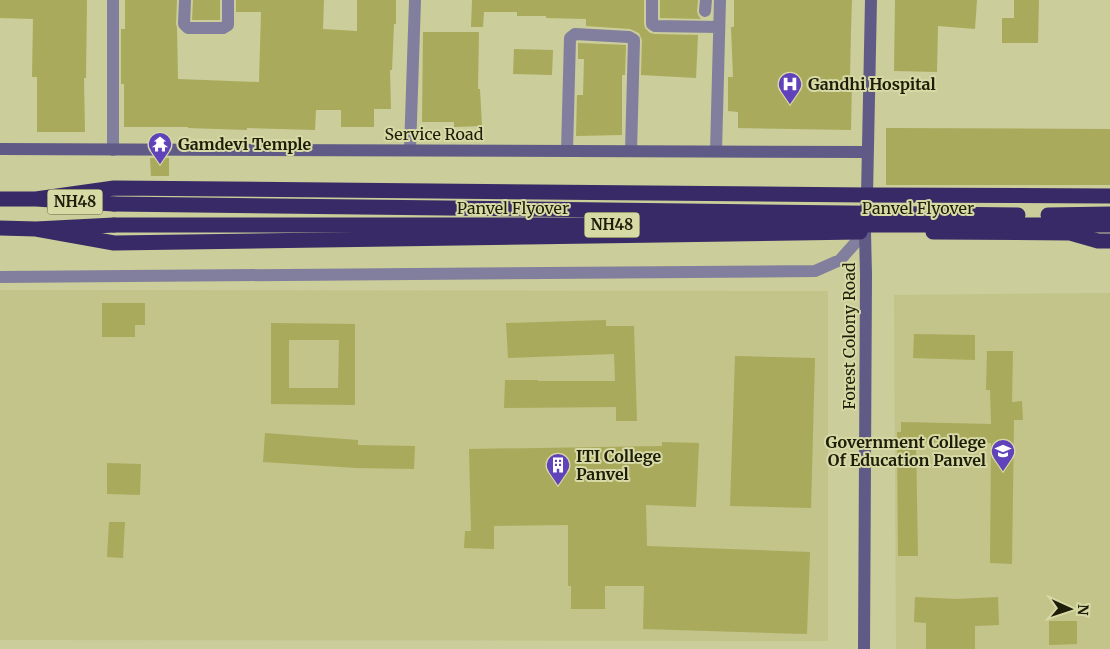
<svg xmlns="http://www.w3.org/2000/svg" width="1110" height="649" font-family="Merriweather,serif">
<rect width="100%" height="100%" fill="#cbcd9a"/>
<!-- built -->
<path fill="#c2c489" d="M0,290L828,291V641L0,640Z
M1110,293V649H896L894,295Z"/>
<!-- building -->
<path fill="#a9aa5c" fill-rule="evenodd" d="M0,0H87L86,78H84L85,132H37V77H32L33,19L0,18Z
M125,0H177L176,24L177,28L178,79L259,82L261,12H236V0H324L323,29L357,31V0H396V24H394L392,70H390L391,109H374V127H341V110H316L315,130L247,128V130L188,128V127H124V84H121V29H125Z
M193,0H220V20H192Z
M472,0H644V24L645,28L650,33L655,34L698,35L696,78L641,75L642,40L639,33L630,29L586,26V19L546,18V16H517V12H484L483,27H471Z
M660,0H698L697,11L698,15L701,19L660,18Z
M734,0H852L851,31L850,76H852L851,130L738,128V112L728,111V77H733L731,27H734Z
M895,0H977L975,29L938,26L937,72L894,71Z
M1014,0H1039L1038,43H1002V18H1014Z
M423,32H479L478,89H480L482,126L454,127V122H422Z
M578,43L626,45L625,75H622V135L576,136L577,95H583L584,59H578Z
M514,49L553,50L552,75L513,74Z
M886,128L1110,129V185H886Z
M150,158H169V176H151Z
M102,303H145V325H135V337H102Z
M606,320V326H634L637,421H616V407L504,408L505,380H538V381H615L614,354L508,358L506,323Z
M271,323L355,324V405L271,404ZM289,340H339L338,388H289Z
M914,334L975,335V360L913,358Z
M987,351H1013L1012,402L1022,401L1023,420H1014L1012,564L990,563L991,443L916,442L918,556H898L897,432H901V422L991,424L990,390H986Z
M735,356L815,358L811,508L730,506Z
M265,433L358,440V445L415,446L414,469L356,468L263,462Z
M662,442L699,443L696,507L646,505L647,546L810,552L807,634L643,629L644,586H605V609H571V586H568V525L494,526V549L464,548L465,531H471L469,449L662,446Z
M107,463L141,464L140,495L107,494Z
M109,522H125L123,558L107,557Z
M915,597L956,599L998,597L999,625L975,626V649H926V623L914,622Z
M1049,621H1077V644L1049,645Z"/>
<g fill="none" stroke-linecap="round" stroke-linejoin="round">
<!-- street -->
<path stroke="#817f9d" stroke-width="12" d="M185,0L184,24L188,28H223L228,25V0
M652,0V24L655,26L719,27
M705,11L706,0
M113,150V0
M410,150L415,0
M567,151L570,38L575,34L629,37L634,40L631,151
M716,151L720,0
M0,277L815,271L840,260L865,232"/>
<!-- secondary -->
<path stroke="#605b86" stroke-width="12" d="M0,149L868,152
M864,649L866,275L865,232L867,195L871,0"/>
<!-- highway -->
<path stroke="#372a66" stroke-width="15" d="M0,199H36L114,204
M36,199L114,188L867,195L1110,196
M0,228L36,229L114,225
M36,229L114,243L860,232
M933,232L1070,233L1098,241H1110"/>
<!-- highway-bridge -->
<path stroke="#372a66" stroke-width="15" d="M114,204L1018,215
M1048,215L1110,214
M114,225H1110"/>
</g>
<!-- icons -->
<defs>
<g id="hospital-pin" transform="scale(1.25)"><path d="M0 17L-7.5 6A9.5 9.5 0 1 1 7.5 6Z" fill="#6042bb" stroke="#d8daa6"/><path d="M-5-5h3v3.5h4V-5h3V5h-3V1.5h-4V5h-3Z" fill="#fff"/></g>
<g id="temple-pin" transform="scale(1.25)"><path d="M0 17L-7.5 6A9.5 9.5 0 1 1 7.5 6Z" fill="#6042bb" stroke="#d8daa6"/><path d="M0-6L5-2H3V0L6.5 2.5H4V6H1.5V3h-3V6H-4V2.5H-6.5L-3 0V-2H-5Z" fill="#fff"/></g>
<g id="university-pin" transform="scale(1.25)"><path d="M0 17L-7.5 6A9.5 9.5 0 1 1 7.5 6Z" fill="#6042bb" stroke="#d8daa6"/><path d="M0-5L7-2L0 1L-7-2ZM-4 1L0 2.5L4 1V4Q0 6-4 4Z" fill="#fff"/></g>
<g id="building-pin" transform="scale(1.25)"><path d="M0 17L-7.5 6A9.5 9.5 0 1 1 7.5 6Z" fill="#6042bb" stroke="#d8daa6"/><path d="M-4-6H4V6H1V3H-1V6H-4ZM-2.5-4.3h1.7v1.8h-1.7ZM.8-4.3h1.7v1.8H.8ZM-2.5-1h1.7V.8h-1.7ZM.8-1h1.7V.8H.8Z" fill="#fff"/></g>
</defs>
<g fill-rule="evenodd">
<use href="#hospital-pin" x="790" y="84"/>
<use href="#temple-pin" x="160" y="144"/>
<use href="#university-pin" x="1003" y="451"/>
<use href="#building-pin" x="558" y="465"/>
</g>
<g text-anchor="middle" stroke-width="4" stroke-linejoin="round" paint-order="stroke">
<!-- shield labels -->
<g fill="#d8daa6" stroke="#555638" stroke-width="1">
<rect x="47.5" y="189.5" width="55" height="25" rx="4"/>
<rect x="584.5" y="212.5" width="55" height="25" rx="4"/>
</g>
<g font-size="15" font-weight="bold" fill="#1d1d09">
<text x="75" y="207">NH48</text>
<text x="612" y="230">NH48</text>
</g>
<!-- poi labels -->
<g font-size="16" font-weight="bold" fill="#1d1d09" stroke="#d8daa6" text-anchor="start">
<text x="808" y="90">Gandhi Hospital</text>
<text x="178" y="150">Gamdevi Temple</text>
<text x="986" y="448" text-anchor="end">Government College<tspan x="986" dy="18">Of Education Panvel</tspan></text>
<text x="576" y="462">ITI College<tspan x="576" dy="18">Panvel</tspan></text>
</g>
<!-- street labels -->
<g font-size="16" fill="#1d1d09" stroke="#d8daa6">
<text x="434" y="140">Service Road</text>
<text x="513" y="214">Panvel Flyover</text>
<text x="918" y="214">Panvel Flyover</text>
<text transform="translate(849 336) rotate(-90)" y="6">Forest Colony Road</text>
</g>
</g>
<!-- north arrow -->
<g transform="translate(1070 609) rotate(93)" stroke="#d8daa6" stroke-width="4" paint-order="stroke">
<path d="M0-4L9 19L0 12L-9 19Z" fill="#1d1d09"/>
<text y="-8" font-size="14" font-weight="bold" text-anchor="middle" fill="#1d1d09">N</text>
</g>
</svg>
